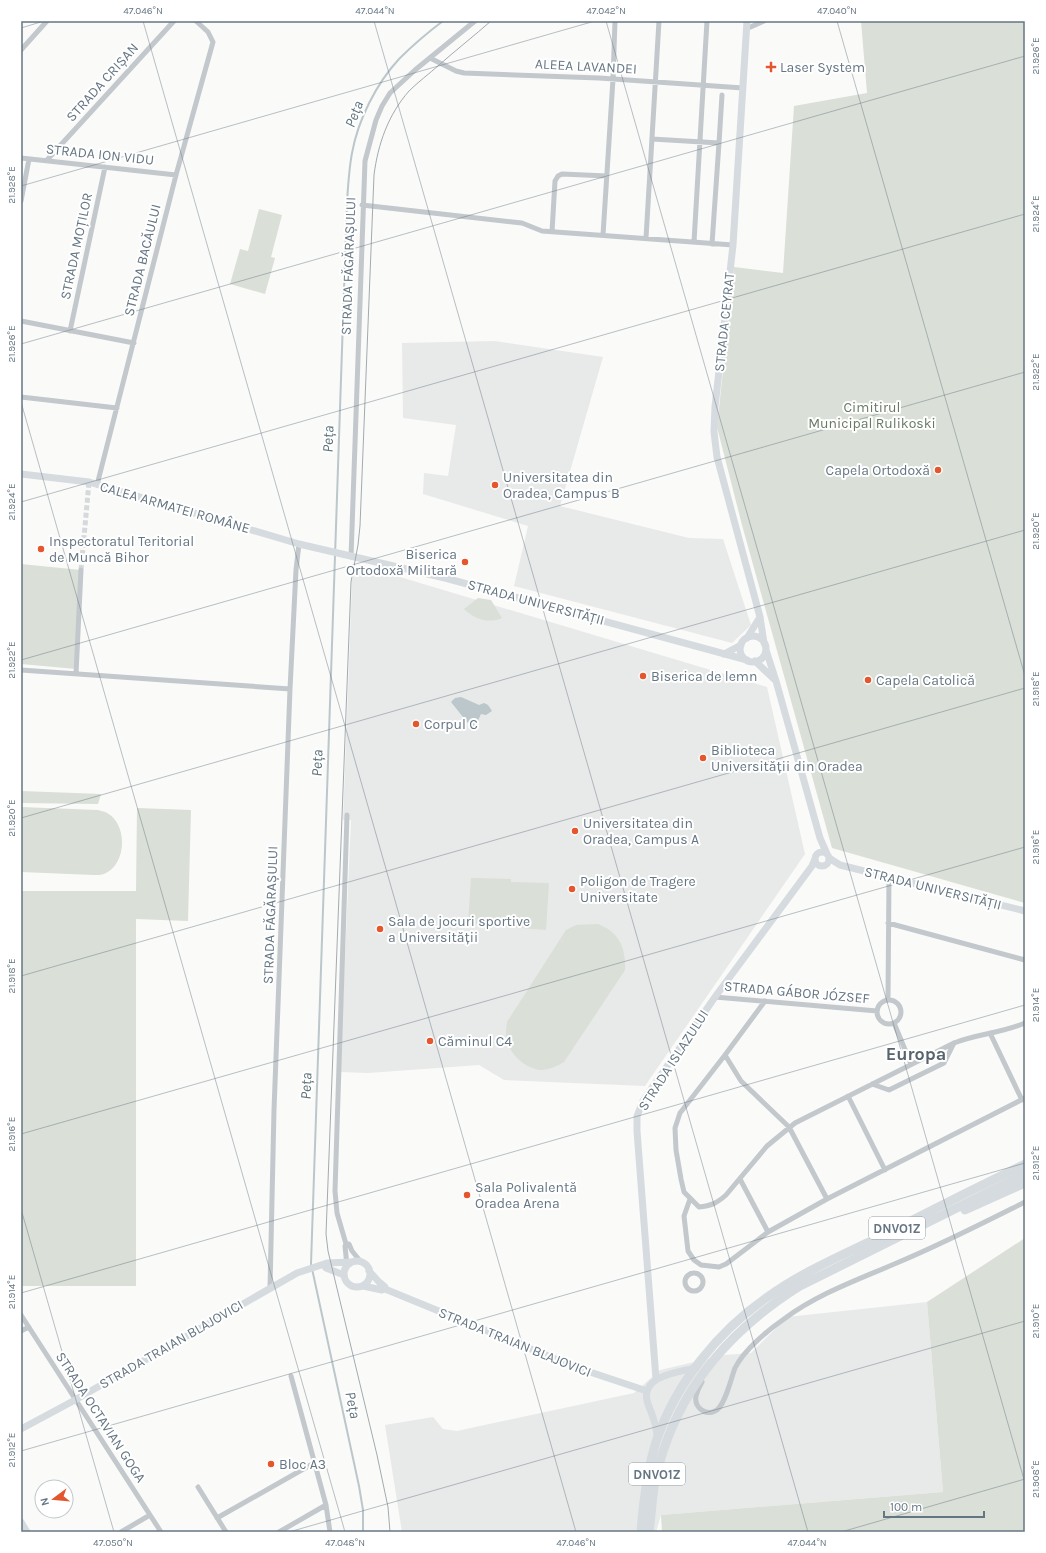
<svg xmlns="http://www.w3.org/2000/svg" width="1046" height="1553" font-family="Karla,sans-serif">
<rect width="100%" height="100%" fill="#fafaf8"/>
<!-- built -->
<path fill="#e8e9e9" d="M495,341L603,357L560,506L689,538L723,539L751,625L732,643L514,586L528,526L423,494L424,473L448,476L456,425L403,418L402,343Z
M360,565L767,687L805,854L645,1086L504,1080L479,1065L368,1073L340,1072L351,820H343L350,639L352,580L355,570Z
M927,1302L943,1492L661,1515L656,1532H402L385,1425L433,1417L443,1429L457,1431L634,1393L660,1370L724,1355L751,1353L787,1317Z"/>
<!-- green -->
<path fill="#dadfd7" d="M861,21H1025V903L832,848L742,525L717,427L734,267L783,273L794,106L867,93Z
M259,209L282,215L271,257L275,258L265,294L230,284L240,249L248,251Z
M21,564L81,570L76,669L21,664Z
M478,598L491,600L502,618C489,624 474,619 464,609Z
M21,791L101,794L98,804L21,803Z
M21,807L98,810C100,811 104,811 107,813C128,824 127,865 104,874C101,875 97,875 94,875L21,872Z
M137,808L191,810L188,921L136,919V1286H21V891H136Z
M471,878L511,879V882L549,883L546,930L468,924Z
M598,924C619,932 626,948 625,970L564,1062C557,1066 549,1070 541,1070C527,1069 513,1057 508,1044C505,1037 506,1030 507,1022L566,930L576,925Z
M1025,1238V1532H662L661,1515L943,1492L927,1302Z"/>
<!-- water -->
<path fill="#bbc7cb" d="M461,697L479,705L484,703L488,705L492,711L486,715L481,714L476,725L471,727L451,702L455,698Z"/>
<g fill="none" stroke-linecap="round" stroke-linejoin="round">
<!-- stream -->
<path stroke="#bbc7cb" stroke-width="2" d="M363,1532V1510L359,1486L311,1264L347,202C348,186 349,169 352,153C358,120 376,84 399,59C413,45 427,33 443,21"/>
<!-- street-tunnel -->
<path stroke="#d5d9db" stroke-width="5" stroke-dasharray="5 2.5" stroke-linecap="butt" d="M81,570L89,482"/>
<!-- street -->
<path stroke="#c3c8cc" stroke-width="5" d="M746,29L764,21
M21,50L47,21
M430,58L456,71L464,73L599,78L743,88
M652,139L719,143L712,244
M719,143L722,95
M21,158L176,175
M47,160L174,21
M21,201L29,159
M362,205L522,223L542,231L733,245
M552,232L555,181L558,176L562,174L607,176
M603,235L613,79L615,21
M646,238L659,21
M694,242L707,21
M21,321L134,343
M70,331L105,167
M21,397L117,408
M97,485L176,175L213,42L208,32L196,21
M351,557L365,161L376,120L382,106L390,93L415,70L475,21
M21,670L290,689
M76,674L81,570
M888,923L1025,960
M715,997L877,1011
M888,999L889,877
M877 1012a12 12 0 1 1 24 0a12 12 0 1 1-24 0Z
M765,1001L725,1055L680,1113L675,1128L676,1150L681,1179L684,1192L699,1207C711,1206 717,1203 726,1195L767,1146L795,1123L954,1043C977,1034 1002,1033 1025,1023
M894,1023L911,1064
M990,1033L1022,1100
M725,1055L741,1081L789,1127L827,1199
M872,1084L889,1090L944,1063L954,1043
M848,1096L885,1170
M740,1179L768,1232
M690,1199L684,1216L688,1251L694,1260L701,1265L719,1267L726,1264L768,1232L827,1199L1025,1098
M346,1244H349L352,1251L361,1262
M347,1266L345,1246L346,1244L337,1213L335,1191L347,815
M685 1282a9 9 0 1 1 18 0a9 9 0 1 1-18 0Z
M270,1288L274,1110L290,689L296,570L299,544
M21,1315L161,1532
M21,1331L29,1327
M291,1376L326,1505L330,1532
M702,1382C699,1387 697,1392 696,1396C694,1407 705,1416 715,1411C725,1407 731,1378 735,1368C744,1350 768,1330 784,1319C819,1293 860,1279 899,1262C942,1244 983,1223 1025,1202
M198,1487L226,1532
M217,1518L314,1463
M121,1532L150,1515
M279,1532L326,1505"/>
<!-- secondary -->
<path stroke="#d6dbdf" stroke-width="7" d="M747,21L733,245L715,407L714,432L717,457L760,617L764,643
M21,474L89,482L299,544L445,578L747,660
M740 649a13 13 0 1 1 26 0a13 13 0 1 1-26 0Z
M747,638L760,617
M766,650L776,681L820,838L827,854
M724,654L741,645
M755,661L775,680
M815 859a7 7 0 1 1 14 0a7 7 0 1 1-14 0Z
M829,858L840,865L1025,911
M344 1274a13 13 0 1 1 26 0a13 13 0 1 1-26 0Z
M324,1265L326,1268L344,1275
M369,1271L379,1282L385,1287V1289
M363,1286L382,1290L385,1289L575,1367L647,1391
M656,1379L637,1131V1116L643,1101L715,997L812,866L815,859
M21,1429L75,1400L297,1273L327,1263L351,1262
M657,1437C657,1424 652,1415 648,1404C638,1376 678,1372 696,1368
M21,1522L27,1532"/>
<!-- highway -->
<path stroke="#d6dbdf" stroke-width="9" d="M965,1210L1025,1183
M641,1532C643,1506 648,1467 656,1442C675,1384 719,1330 769,1296C801,1273 838,1257 873,1240C924,1214 974,1189 1025,1164
M649,1532C651,1517 652,1502 654,1487C671,1397 725,1333 800,1286L1025,1174"/>
<!-- tram -->
<path stroke="#a2aab0" stroke-width="1" d="M390,1532L388,1507L377,1455L328,1251L326,1234L351,582L358,545L360,526L374,175C378,144 388,115 409,91C418,82 429,74 439,65C456,50 474,36 491,21"/>
</g>
<!-- ticks -->
<path fill="none" stroke="#657683" stroke-width="1" stroke-opacity="0.45" d="M143,21L576,1532M374,21L808,1532M606,21L1025,1483M837,21L1025,676M21,28L44,21M21,186L595,21M21,344L1025,56M21,402L345,1532M21,502L1025,214M21,660L1025,372M21,818L1025,530M21,976L1025,688M21,1134L1025,847M21,1209L114,1532M21,1293L1025,1005M21,1451L1025,1163M289,1532L1025,1321M841,1532L1025,1479"/>
<!-- markers -->
<g fill="#e4572e" stroke="#fff" stroke-width="1.5">
<path d="M769 61h4v4h4v4h-4v4h-4v-4h-4v-4h4z"/>
<circle cx="938" cy="470" r="4"/>
<circle cx="495" cy="485" r="4"/>
<circle cx="41" cy="549" r="4"/>
<circle cx="465" cy="562" r="4"/>
<circle cx="643" cy="676" r="4"/>
<circle cx="868" cy="680" r="4"/>
<circle cx="416" cy="724" r="4"/>
<circle cx="703" cy="758" r="4"/>
<circle cx="575" cy="831" r="4"/>
<circle cx="572" cy="889" r="4"/>
<circle cx="380" cy="929" r="4"/>
<circle cx="430" cy="1041" r="4"/>
<circle cx="467" cy="1195" r="4"/>
<circle cx="271" cy="1464" r="4"/>
</g>
<g text-anchor="middle" stroke-width="4" stroke-linejoin="round" paint-order="stroke">
<!-- shield labels -->
<g fill="#fff" stroke="#939fa8" stroke-width="1">
<rect x="869" y="1217" width="56" height="22" rx="3"/>
<rect x="629" y="1463" width="56" height="22" rx="3"/>
</g>
<g font-size="13" font-weight="bold" fill="#657683">
<text x="897" y="1233">DNVO1Z</text>
<text x="657" y="1479">DNVO1Z</text>
</g>
<!-- street labels -->
<g font-size="14" fill="#657683" stroke="#fff">
<text transform="translate(586 66) rotate(3)" y="5">ALEEA LAVANDEI</text>
<text transform="translate(102 82) rotate(-48)" y="5">STRADA CRIȘAN</text>
<text transform="translate(100 154) rotate(6)" y="5">STRADA ION VIDU</text>
<text transform="translate(76 246) rotate(-78)" y="5">STRADA MOȚILOR</text>
<text transform="translate(142 260) rotate(-76)" y="5">STRADA BACĂULUI</text>
<text transform="translate(348 266) rotate(-88)" y="5">STRADA FĂGĂRAȘULUI</text>
<text transform="translate(724 322) rotate(-84)" y="5">STRADA CEYRAT</text>
<text transform="translate(175 507) rotate(16)" y="5">CALEA ARMATEI ROMÂNE</text>
<text transform="translate(536 602) rotate(15)" y="5">STRADA UNIVERSITĂȚII</text>
<text transform="translate(933 888) rotate(14)" y="5">STRADA UNIVERSITĂȚII</text>
<text transform="translate(270 915) rotate(-88)" y="5">STRADA FĂGĂRAȘULUI</text>
<text transform="translate(797 992) rotate(5)" y="5">STRADA GÁBOR JÓZSEF</text>
<text transform="translate(673 1060) rotate(-57)" y="5">STRADA ISLAZULUI</text>
<text transform="translate(515 1342) rotate(22)" y="5">STRADA TRAIAN BLAJOVICI</text>
<text transform="translate(171 1344) rotate(-30)" y="5">STRADA TRAIAN BLAJOVICI</text>
<text transform="translate(101 1417) rotate(57)" y="5">STRADA OCTAVIAN GOGA</text>
</g>
<!-- poi labels -->
<g font-size="14" fill="#657683" stroke="#fff" text-anchor="start">
<text x="780" y="72">Laser System</text>
<text x="930" y="475" text-anchor="end">Capela Ortodoxă</text>
<text x="503" y="482">Universitatea din<tspan x="503" dy="16">Oradea, Campus B</tspan></text>
<text x="49" y="546">Inspectoratul Teritorial<tspan x="49" dy="16">de Muncă Bihor</tspan></text>
<text x="457" y="559" text-anchor="end">Biserica<tspan x="457" dy="16">Ortodoxă Militară</tspan></text>
<text x="651" y="681">Biserica de lemn</text>
<text x="876" y="685">Capela Catolică</text>
<text x="424" y="729">Corpul C</text>
<text x="711" y="755">Biblioteca<tspan x="711" dy="16">Universității din Oradea</tspan></text>
<text x="583" y="828">Universitatea din<tspan x="583" dy="16">Oradea, Campus A</tspan></text>
<text x="580" y="886">Poligon de Tragere<tspan x="580" dy="16">Universitate</tspan></text>
<text x="388" y="926">Sala de jocuri sportive<tspan x="388" dy="16">a Universității</tspan></text>
<text x="438" y="1046">Căminul C4</text>
<text x="475" y="1192">Sala Polivalentă<tspan x="475" dy="16">Oradea Arena</tspan></text>
<text x="279" y="1469">Bloc A3</text>
</g>
<!-- park labels -->
<g font-size="14" fill="#687a64" stroke="#fff">
<text x="872" y="412">Cimitirul<tspan x="872" dy="16">Municipal Rulikoski</tspan></text>
</g>
<!-- water labels -->
<g font-size="15" font-style="italic" fill="#60757c" stroke="#fff">
<text transform="translate(354 114) rotate(-69)" y="5">Peța</text>
<text transform="translate(328 439) rotate(-88)" y="5">Peța</text>
<text transform="translate(317 763) rotate(-88)" y="5">Peța</text>
<text transform="translate(306 1086) rotate(-88)" y="5">Peța</text>
<text transform="translate(353 1405) rotate(78)" y="5">Peța</text>
</g>
<!-- district labels -->
<g font-size="18" font-weight="bold" fill="#57646e" stroke="#fff">
<text x="916" y="1060">Europa</text>
</g>
</g>
<!-- border -->
<rect width="1046" height="1553" fill="none" stroke="#ffffff" stroke-width="44"/>
<!-- north arrow -->
<g transform="translate(54 1499) rotate(254)"><circle r="19" fill="#ffffff" stroke="#c1c8cd"/>
<path d="M0-3L7 15L0 10L-7 15Z" fill="#e4572e"/>
<text y="-6" font-size="11" font-weight="bold" text-anchor="middle" fill="#657683">N</text>
</g>
<!-- scale -->
<path d="M884 1511v6h100v-6" fill="none" stroke="#657683" stroke-width="2"/>
<text x="890" y="1511" font-size="12" fill="#657683" stroke="#ffffff" stroke-width="3" paint-order="stroke">100 m</text>
<rect x="22" y="22" width="1002" height="1509" fill="none" stroke="#657683" stroke-width="1.5"/>
<g font-size="10" text-anchor="middle" fill="#657683">
<text x="143" y="14">47.046°N</text>
<text x="375" y="14">47.044°N</text>
<text x="606" y="14">47.042°N</text>
<text x="837" y="14">47.040°N</text>
<text transform="translate(1035 56) rotate(-90)" y="4">21.926°E</text>
<text transform="translate(11 185) rotate(-90)" y="4">21.928°E</text>
<text transform="translate(1035 214) rotate(-90)" y="4">21.924°E</text>
<text transform="translate(11 344) rotate(-90)" y="4">21.926°E</text>
<text transform="translate(1035 372) rotate(-90)" y="4">21.922°E</text>
<text transform="translate(11 502) rotate(-90)" y="4">21.924°E</text>
<text transform="translate(1035 531) rotate(-90)" y="4">21.920°E</text>
<text transform="translate(11 660) rotate(-90)" y="4">21.922°E</text>
<text transform="translate(1035 689) rotate(-90)" y="4">21.918°E</text>
<text transform="translate(11 818) rotate(-90)" y="4">21.920°E</text>
<text transform="translate(1035 847) rotate(-90)" y="4">21.916°E</text>
<text transform="translate(11 976) rotate(-90)" y="4">21.918°E</text>
<text transform="translate(1035 1005) rotate(-90)" y="4">21.914°E</text>
<text transform="translate(11 1134) rotate(-90)" y="4">21.916°E</text>
<text transform="translate(1035 1163) rotate(-90)" y="4">21.912°E</text>
<text transform="translate(11 1292) rotate(-90)" y="4">21.914°E</text>
<text transform="translate(1035 1321) rotate(-90)" y="4">21.910°E</text>
<text transform="translate(11 1450) rotate(-90)" y="4">21.912°E</text>
<text transform="translate(1035 1479) rotate(-90)" y="4">21.908°E</text>
<text x="113" y="1546">47.050°N</text>
<text x="345" y="1546">47.048°N</text>
<text x="576" y="1546">47.046°N</text>
<text x="807" y="1546">47.044°N</text>
</g>
</svg>
